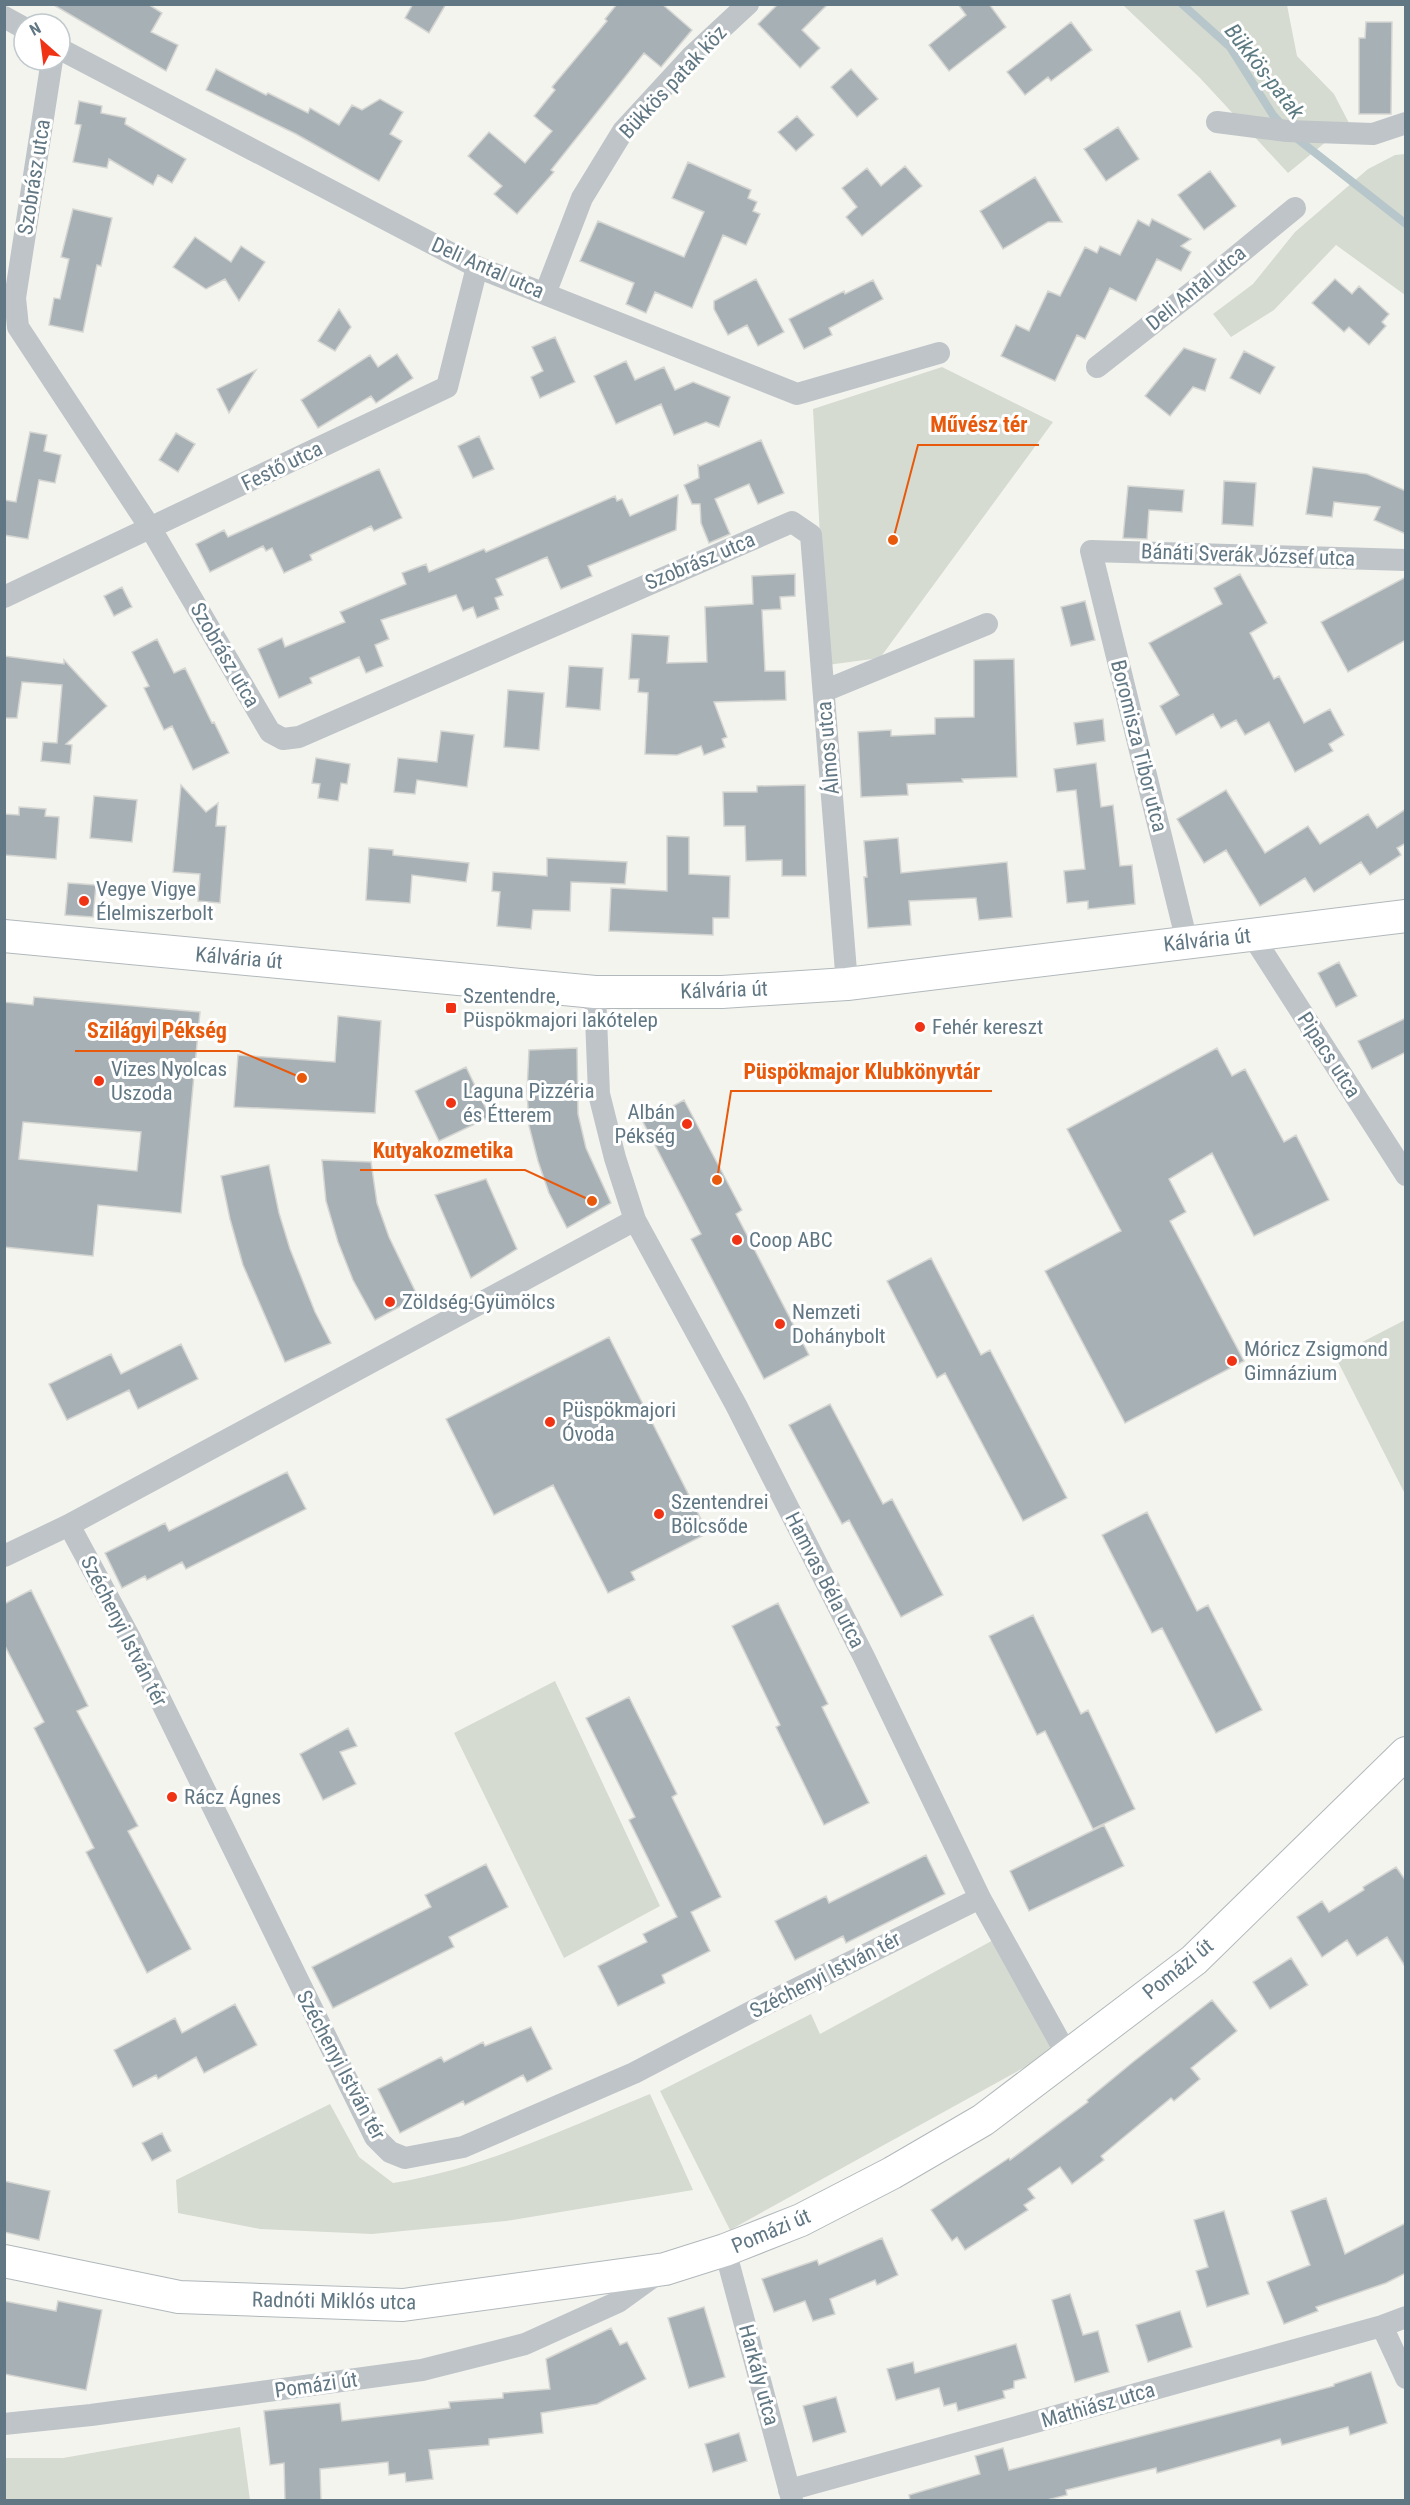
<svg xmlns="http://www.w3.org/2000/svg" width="1410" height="2505" font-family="'Roboto Condensed',sans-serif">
<rect width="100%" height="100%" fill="#f4f4ef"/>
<!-- green -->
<path fill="#d5dbd0" d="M1123,5H1287L1297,56L1334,94L1349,123L1288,173L1200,78Z
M1405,154V295L1336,245L1274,310L1231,337L1213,314L1253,284L1295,232L1368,169L1395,155Z
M942,367L1053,422L880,658L827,665L813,409Z
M1405,1320V1494L1335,1356Z
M555,1681L660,1906L564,1958L454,1733Z
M997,1938L1054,2051L730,2230L660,2091L811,2014L820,2034Z
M650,2094L693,2190L506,2221L372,2234L260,2229L178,2213L176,2180L330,2104L359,2157L393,2183C482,2169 566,2128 650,2094Z
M240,2427L250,2500H5V2458H63Z"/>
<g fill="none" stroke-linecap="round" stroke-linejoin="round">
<!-- stream -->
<path stroke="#b7c6ca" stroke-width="8" d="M1182,4L1230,47L1273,115L1282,125
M1295,137L1406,224"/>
</g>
<!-- building -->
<path fill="#a7b1b5" stroke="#d5d5d2" stroke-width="1.5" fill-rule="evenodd" d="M52,4H148L162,13L151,32L178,45L166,71Z
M413,4H446L429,33L405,18Z
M617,4H662L692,30L661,67L644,53L551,170L554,172L517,214L494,194L502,186L468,156L489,132L525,163L552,131L534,116L555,90L552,87L607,21L605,19Z
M778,4H828L802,30L820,48L800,68L758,24Z
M958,4H989L1006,27L949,71L929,45L966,15Z
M1071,22L1092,50L1051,81L1048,77L1025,95L1007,72Z
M1366,22H1392L1391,114H1359V38H1365Z
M216,69L266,95L268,93L308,113L310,108L339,125L352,105L362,110L380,99L403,112L390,134L402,141L379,181L296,134L206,90Z
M851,69L878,99L857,117L831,87Z
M79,101L102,106L101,113L126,118L125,124L186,159L172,183L158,175L153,185L109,159L107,168L73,162L81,125L75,124Z
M797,116L814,135L796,151L778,132Z
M1118,127L1139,159L1106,181L1084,149Z
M688,162L751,190L748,198L757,202L753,211L760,214L746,245L723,235L692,308L655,292L646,313L626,304L634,283L580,261L598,221L684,257L704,212L672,198Z
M905,166L922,186L862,236L846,217L857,207L842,188L867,168L881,186Z
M1210,171L1236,206L1204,230L1178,195Z
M1035,177L1062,222H1048L1003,249L980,211Z
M73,209L112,218L101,266L97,265L83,332L49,325L54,298L60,299L69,259L61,257Z
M1152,219L1191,239L1181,246L1191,252L1181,271L1157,259L1136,301L1110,288L1085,339L1077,335L1055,381L1001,356L1016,325L1029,331L1048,291L1060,296L1085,247L1097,253L1100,246L1120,255L1138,220L1149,226Z
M195,237L231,262L241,246L265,262L239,301L225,279L206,289L173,267Z
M756,279L784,332L758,346L747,325L728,335L714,309V301Z
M1335,279L1352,294L1359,286L1389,314L1382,322L1386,326L1369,345L1349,327L1344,332L1312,303Z
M873,280L883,299L829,328L832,335L804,349L789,319L844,291L845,294Z
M339,309L351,327L335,351L318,341Z
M555,337L575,382L540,398L531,377L543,371L532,347Z
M1184,348L1216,359L1205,391L1193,387L1170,416L1145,396Z
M1244,351L1275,367L1260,394L1230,378Z
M397,354L413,378L376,403L371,396L318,428L301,400L370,355L378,367Z
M626,361L635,380L664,367L675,390L693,382L730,397L719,427L706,422L674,435L661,404L616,424L594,376Z
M256,370L229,413L217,389Z
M30,432L47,435L44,451L61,455L55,483L39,480L28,539L4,535V500L16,502Z
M176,433L195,444L178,472L159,460Z
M479,436L494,469L473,478L458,446Z
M761,440L784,493L758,504L749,484L715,499L730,534L709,543L701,523L700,504H692L684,485L699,478L698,465L700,466Z
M1313,467L1367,474L1406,491V534L1374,520L1380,507L1334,502L1332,517L1306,514Z
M379,469L402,518L374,531L371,526L310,555L312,560L284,573L272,548L266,551L263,546L210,572L196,544L224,530L228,537Z
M1224,481L1256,483L1253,526L1222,524Z
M1128,486L1184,490L1182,512L1149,510L1147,539L1123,538Z
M678,495L676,530L588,566L592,576L561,589L547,557L496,579L503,595L495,598L499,609L477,618L473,607L463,611L456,595L381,620L389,639L375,645L383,666L366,673L359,657L310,678L312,683L279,698L258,649L282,638L285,647L345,622L340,612L406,584L402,573L426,564L429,572L484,549L486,552L615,496L617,501L622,499L630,516Z
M795,574V596L780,597L781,609L762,610L765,671H785L786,700L714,702L727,737L722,739L725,747L704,755L701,746L677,755L645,754L648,693L638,692L639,679H629L632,634L669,636L667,663L707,662L705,607L753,604L752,576Z
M1240,574L1267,623L1250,633L1274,679L1279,676L1304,723L1330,709L1344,735L1329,744L1333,751L1295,772L1269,722L1245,735L1236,720L1221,728L1213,714L1176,735L1160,706L1179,695L1149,643L1222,604L1214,588Z
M1406,577V640L1348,672L1321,622Z
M122,587L132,607L114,616L104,596Z
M1085,601L1095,640L1071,646L1061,607Z
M157,639L174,673L185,668L212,723L214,722L229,753L193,770L172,726L164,730L144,688L149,686L132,652Z
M4,656L64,664V660L107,706L66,744L72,745L70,764L41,761L43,742L57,743L62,685L22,682L17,718H4Z
M1014,659L1017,777L962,779L963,782L907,784L908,795L861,797L858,732L891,730V736L935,734V718L974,717V660Z
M569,666L603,668L600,710L566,707Z
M508,690L544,693L539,750L504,747Z
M1103,719L1105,741L1077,745L1074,723Z
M441,731L474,735L467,787L417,780L415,794L394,792L398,758L437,762Z
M316,758L350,764L347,784L341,783L338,801L318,798L320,784L312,783Z
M1096,763L1101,807L1113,805L1120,866L1132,865L1135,904L1088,909V901L1067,903L1064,871L1085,869L1076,790L1057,792L1054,769Z
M181,785L206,812L218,803L216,826H226L220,903L198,901L200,874L173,872Z
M805,785L806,876H782V860L746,861L745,826H724L723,792H757V786Z
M1226,790L1265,853L1308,826L1320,844L1368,814L1377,828L1406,809V843L1397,848L1401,855L1370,875L1361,862L1314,892L1305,878L1260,906L1226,850L1204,863L1177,819Z
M94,796L137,800L132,842L90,838Z
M19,807L46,809L45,816L59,817L56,859L4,855V814L19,815Z
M667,836L689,837V874L730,876L729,918H713V935L609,931L611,888L667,891Z
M898,838L901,873L1007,862L1012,917L979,920L976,898L909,901L911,925L868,928L864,877H867L864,841Z
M369,848L393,850V855L469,863L466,882L412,875L410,903L366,900Z
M547,858L627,862L625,884L571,882L570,911L533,910L531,929L497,926L500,892L492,891L493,872L547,876Z
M68,883L96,885L93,917L65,915Z
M1339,962L1357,996L1336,1007L1318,973Z
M34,997L200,1012L181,1213L98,1205L93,1256L4,1247V1002L33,1005ZM23,1122L141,1132L137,1171L19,1159Z
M338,1016L381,1021L375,1113L234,1107L238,1055L335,1062Z
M1406,1018V1052L1372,1069L1358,1041Z
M577,1048L578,1114L586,1148L611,1203L567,1228L549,1193L538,1161L529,1126L527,1091L529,1050Z
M1217,1048L1232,1076L1245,1069L1284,1142L1296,1135L1329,1200L1254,1236L1212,1153L1169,1179L1186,1212L1170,1221L1244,1361L1125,1423L1045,1271L1121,1231L1067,1129Z
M466,1067L490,1117L439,1141L415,1091Z
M684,1100L742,1210L736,1214L809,1355L764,1379L691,1239L701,1234L643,1122Z
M322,1160L371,1162L377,1203L389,1237L418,1297L375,1320L353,1280L338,1242L326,1201Z
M269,1165L279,1213L290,1249L315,1312L331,1343L285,1362L243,1265L230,1219L221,1176Z
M486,1179L517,1249L471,1278L435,1195Z
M931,1258L981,1355L990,1350L1067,1498L1023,1521L945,1373L937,1378L887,1281Z
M609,1337L708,1533L631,1572L635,1580L608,1593L553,1485L494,1515L446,1419Z
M181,1344L198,1379L138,1409L129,1390L67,1420L49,1384L111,1354L121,1374Z
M830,1404L883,1504L892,1499L943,1595L901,1617L849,1520L842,1524L789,1425Z
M287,1472L306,1509L186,1569L182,1562L147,1580L145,1576L122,1588L105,1553L165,1523L169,1531Z
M1147,1512L1197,1611L1208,1605L1262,1710L1216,1733L1162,1628L1152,1633L1102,1535Z
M31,1590L88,1706L77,1711L138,1826L128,1831L191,1949L147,1973L86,1852L94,1848L34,1728L44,1722L4,1644V1604Z
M778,1603L828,1704L822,1707L869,1803L824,1825L776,1727L780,1725L732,1626Z
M1033,1615L1081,1714L1088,1710L1135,1809L1093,1829L1045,1731L1037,1735L989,1636Z
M629,1697L677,1794L672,1797L721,1897L691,1912L710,1951L662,1975L665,1983L618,2006L598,1966L647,1942L643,1934L677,1917L629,1820L635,1817L586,1718Z
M348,1728L357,1746L340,1752L356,1784L323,1800L300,1754Z
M1104,1825L1124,1866L1029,1911L1010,1871Z
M926,1855L945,1894L846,1943L843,1936L795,1960L775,1921L826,1896L829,1903Z
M486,1864L508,1907L449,1937L454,1947L333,2008L312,1967L431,1907L425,1895Z
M1396,1867L1406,1881V1968L1387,1937L1357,1956L1347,1940L1322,1957L1297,1917L1322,1901L1329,1912L1364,1890L1363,1887Z
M1291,1958L1308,1985L1270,2009L1253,1982Z
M1212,2000L1237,2031L1191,2068L1200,2079L1174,2101L1171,2098L1101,2156L1104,2160L1072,2184L1060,2167L1028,2189L1035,2198L1024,2205L1028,2210L965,2250L957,2237L952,2241L931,2210L1009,2158L1010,2160L1088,2102L1087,2100L1133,2062Z
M235,2004L257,2045L204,2073L196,2057L158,2079L156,2075L133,2087L114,2050L175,2018L182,2033Z
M531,2027L552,2069L527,2082L523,2075L465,2105L463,2101L400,2133L378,2089L441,2057L444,2062L483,2042L485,2046Z
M162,2133L171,2151L152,2161L142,2143Z
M4,2181L50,2191L39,2240L4,2232Z
M1326,2198L1345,2254L1406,2223V2273L1386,2283L1316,2307L1318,2311L1284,2324L1267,2282L1310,2265L1291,2211Z
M1224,2211L1249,2294L1207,2307L1196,2271L1208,2267L1194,2220Z
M882,2238L898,2275L877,2285L875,2280L830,2299L835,2314L813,2321L805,2301L774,2312L762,2279L817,2260L819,2265Z
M1070,2294L1083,2335L1098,2331L1109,2372L1075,2382L1052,2300Z
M4,2301L56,2311L58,2301L102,2310L86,2390L4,2374Z
M704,2307L725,2377L689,2388L668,2318Z
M1180,2311L1192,2347L1148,2362L1136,2325Z
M611,2328L620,2345L627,2342L646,2379L597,2404L541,2413L543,2433L489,2439V2445L429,2450L433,2479L406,2482L405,2473L389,2475L388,2462L320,2469L321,2500H285L284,2463L270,2465L264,2411L340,2403L342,2421L450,2408L449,2402L503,2398V2393L550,2389L546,2359Z
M1016,2344L1026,2378L1014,2381V2388L1003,2391L1005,2398L958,2411L956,2403L944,2406L939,2388L896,2400L887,2369L913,2362L915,2373Z
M1371,2372L1387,2423L1350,2435L1348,2427L1282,2445L1280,2439L1157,2473L1156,2468L1066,2490L1067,2495L1047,2500H910L909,2495L980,2474L975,2456L1003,2448L1009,2470L1251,2408L1334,2386V2384Z
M836,2397L846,2432L813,2442L803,2406Z
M739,2433L747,2461L713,2472L705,2444Z"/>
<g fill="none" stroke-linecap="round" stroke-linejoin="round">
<!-- secondary casing -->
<g stroke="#b1b8bb" stroke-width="34">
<path id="secondary" d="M4,936L595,992H722L847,984L1406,916
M4,2261L179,2297L403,2305L665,2269L725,2250L801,2220L892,2173L983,2120L1194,1960L1406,1753"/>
</g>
<!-- street -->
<path stroke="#bec4c7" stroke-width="22" d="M4,17L24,28
M60,49L477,267L797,394L939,353
M52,60L15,298L18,327L151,529L270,732L283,739L299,737L792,522L811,535L847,984
M1217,122L1287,131L1373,134L1406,123
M545,294L582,198L623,131L692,56L748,4
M1097,367L1204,283L1295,208
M4,597L447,387L477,267
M824,691L987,624
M1252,935L1406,1175
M1187,942L1091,551L1406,560
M595,992L599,1094L615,1158L635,1220L736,1405L864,1657L980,1898L1067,2055
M69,1525L131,1640L375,2137L390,2152L405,2158L463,2147L634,2073L772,2001L980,1898
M4,1556L69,1525L635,1220
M725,2250L792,2500
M1382,2326L1406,2378
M4,2424L91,2415L422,2370L525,2344L618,2302L661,2271
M789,2490L1382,2326L1406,2317"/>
<!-- secondary -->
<use href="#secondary" stroke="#fff" stroke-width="32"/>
</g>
<!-- markers -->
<g fill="#ef3314" stroke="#fff" stroke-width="2">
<circle cx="84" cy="901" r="6"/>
<rect x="445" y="1002" width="12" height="12" rx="3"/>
<circle cx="920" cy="1027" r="6"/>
<circle cx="99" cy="1081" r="6"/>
<circle cx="451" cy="1103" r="6"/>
<circle cx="687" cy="1124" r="6"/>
<circle cx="737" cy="1240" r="6"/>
<circle cx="390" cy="1302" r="6"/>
<circle cx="780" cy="1324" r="6"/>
<circle cx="1232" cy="1361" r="6"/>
<circle cx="550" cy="1422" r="6"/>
<circle cx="659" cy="1514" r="6"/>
<circle cx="172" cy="1797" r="6"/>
</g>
<g text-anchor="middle" stroke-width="6" stroke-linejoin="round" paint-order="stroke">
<!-- street labels -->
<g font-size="21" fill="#617783" stroke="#fff">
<text transform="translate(673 82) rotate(-47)" y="7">Bükkös patak köz</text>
<text transform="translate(34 177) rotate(-81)" y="7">Szobrász utca</text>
<text transform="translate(488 268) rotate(24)" y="7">Deli Antal utca</text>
<text transform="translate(1196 288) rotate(-39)" y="7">Deli Antal utca</text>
<text transform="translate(282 466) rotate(-26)" y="7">Festő utca</text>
<text transform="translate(1248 555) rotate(2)" y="7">Bánáti Sverák József utca</text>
<text transform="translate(700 561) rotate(-23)" y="7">Szobrász utca</text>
<text transform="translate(225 655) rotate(60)" y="7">Szobrász utca</text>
<text transform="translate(1139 746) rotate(76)" y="7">Boromisza Tibor utca</text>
<text transform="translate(828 748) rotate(-95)" y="7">Álmos utca</text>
<text transform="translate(1207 940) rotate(-6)" y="7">Kálvária út</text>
<text transform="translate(239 958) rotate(5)" y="7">Kálvária út</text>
<text transform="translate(724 990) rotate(-2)" y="7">Kálvária út</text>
<text transform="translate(1329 1055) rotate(57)" y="7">Pipacs utca</text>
<text transform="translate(825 1580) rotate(63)" y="7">Hamvas Béla utca</text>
<text transform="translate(124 1631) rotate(63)" y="7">Széchenyi István tér</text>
<text transform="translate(1178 1969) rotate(-39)" y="7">Pomázi út</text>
<text transform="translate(825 1975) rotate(-27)" y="7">Széchenyi István tér</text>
<text transform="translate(341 2065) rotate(62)" y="7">Széchenyi István tér</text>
<text transform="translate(771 2231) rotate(-23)" y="7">Pomázi út</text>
<text transform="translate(334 2301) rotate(1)" y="7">Radnóti Miklós utca</text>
<text transform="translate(759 2375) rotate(75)" y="7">Harkály utca</text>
<text transform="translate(316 2385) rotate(-8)" y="7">Pomázi út</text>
<text transform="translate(1098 2405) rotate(-16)" y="7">Mathiász utca</text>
</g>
<!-- poi labels -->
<g font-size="21" fill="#617783" stroke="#fff" text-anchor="start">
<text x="96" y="896">Vegye Vigye<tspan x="96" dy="24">Élelmiszerbolt</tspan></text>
<text x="463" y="1003">Szentendre,<tspan x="463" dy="24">Püspökmajori lakótelep</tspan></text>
<text x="932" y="1034">Fehér kereszt</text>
<text x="111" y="1076">Vizes Nyolcas<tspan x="111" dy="24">Uszoda</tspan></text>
<text x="463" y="1098">Laguna Pizzéria<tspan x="463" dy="24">és Étterem</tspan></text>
<text x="675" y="1119" text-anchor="end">Albán<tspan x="675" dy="24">Pékség</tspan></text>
<text x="749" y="1247">Coop ABC</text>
<text x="402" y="1309">Zöldség-Gyümölcs</text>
<text x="792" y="1319">Nemzeti<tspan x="792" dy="24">Dohánybolt</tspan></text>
<text x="1244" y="1356">Móricz Zsigmond<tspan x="1244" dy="24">Gimnázium</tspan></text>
<text x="562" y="1417">Püspökmajori<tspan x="562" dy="24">Óvoda</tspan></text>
<text x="671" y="1509">Szentendrei<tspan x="671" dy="24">Bölcsőde</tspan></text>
<text x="184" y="1804">Rácz Ágnes</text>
</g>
<!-- water labels -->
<g font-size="22" font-style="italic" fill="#5c7a81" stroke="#fff">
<text transform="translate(1265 71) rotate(52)" y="8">Bükkös-patak</text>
</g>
</g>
<!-- callouts -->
<path fill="none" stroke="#e8590c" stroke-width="2" d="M893 540L918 445H1039M302 1078L239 1051H75M717 1180L731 1091H992M592 1201L525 1170H360"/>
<g fill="#e8590c" stroke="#fff" stroke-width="2">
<circle cx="893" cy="540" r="6"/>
<circle cx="302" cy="1078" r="6"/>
<circle cx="717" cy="1180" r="6"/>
<circle cx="592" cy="1201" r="6"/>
</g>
<g font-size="22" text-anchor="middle" font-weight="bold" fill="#e8590c" stroke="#fff" stroke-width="6" stroke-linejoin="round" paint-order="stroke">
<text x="979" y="432">Művész tér</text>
<text x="157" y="1038">Szilágyi Pékség</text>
<text x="862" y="1079">Püspökmajor Klubkönyvtár</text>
<text x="443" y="1158">Kutyakozmetika</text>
</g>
<!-- border -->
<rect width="1410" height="2505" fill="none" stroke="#617783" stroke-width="12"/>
<!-- north arrow -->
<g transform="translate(42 42) rotate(332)"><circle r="28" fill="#ffffff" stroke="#c0c9cd" stroke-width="1.5"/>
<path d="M0-4.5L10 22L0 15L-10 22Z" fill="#ef3314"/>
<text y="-9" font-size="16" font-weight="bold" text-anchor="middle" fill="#617783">N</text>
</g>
</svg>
